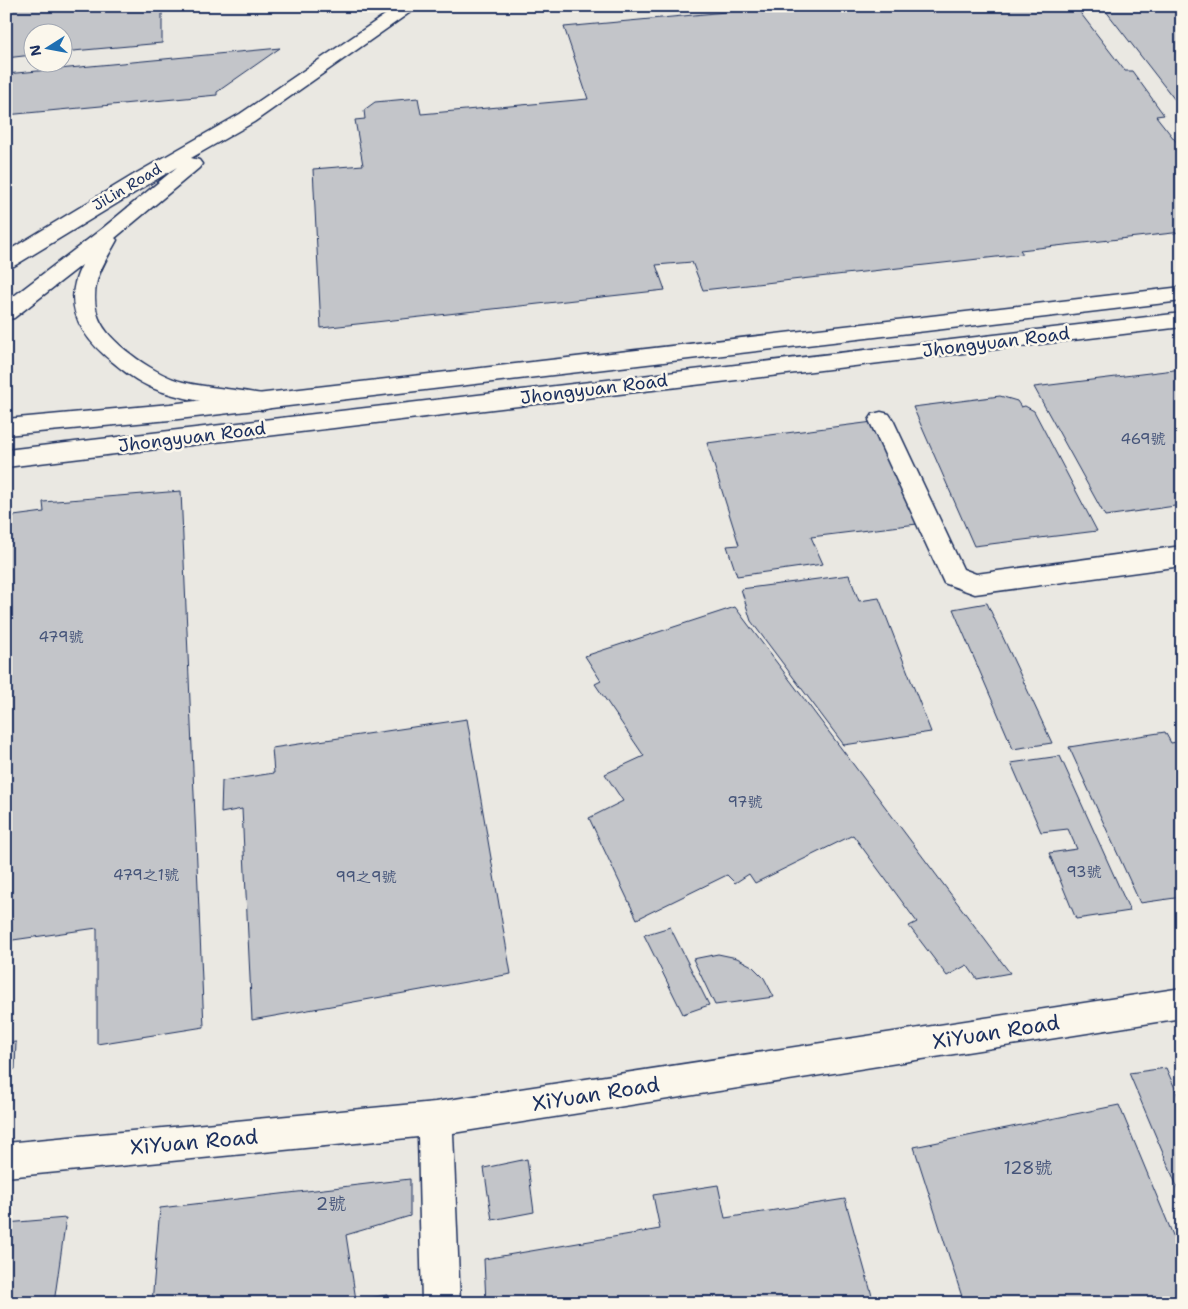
<svg xmlns="http://www.w3.org/2000/svg" width="1188" height="1309" font-family="'Shantell Sans','LXGW WenKai TC',sans-serif">
<rect width="100%" height="100%" fill="#fbf7ec"/>
<filter id="ink" filterUnits="userSpaceOnUse"><feTurbulence type="fractalNoise" baseFrequency=".02" numOctaves="2"/><feDisplacementMap in="SourceGraphic" scale="10" xChannelSelector="R" yChannelSelector="G"/><feConvolveMatrix kernelMatrix="1 2 1 2 8 2 1 2 1" color-interpolation-filters="sRGB"/></filter>
<g filter="url(#ink)">
<!-- built -->
<path fill="#eae8e2" fill-rule="evenodd" d="M6,6H1182V1303H6ZM32,32H62V62H32Z"/>
<!-- building -->
<path fill="#c3c5c9" stroke="#1b2f5e" d="M6,6H162V43L62,52V32H32V55L6,58Z
M791,6H1075L1125,71H1132L1164,115L1156,116L1182,149V232L1020,250L1023,254L703,290L692,262L656,265L665,290L321,328L313,169L363,165L355,120L365,119L364,110L375,102L418,98L421,114L588,99L564,27Z
M1102,6H1182V109Z
M280,48L217,92V95L6,115V74Z
M1182,369V505L1105,516L1034,387Z
M1000,396L1017,401L1021,407L1025,406L1034,411L1097,531L974,546L913,407Z
M873,422L917,524L811,537L823,564L737,576L727,546L739,545L707,443Z
M181,491L204,1027L97,1044V928L6,941V517L44,512L43,502Z
M849,575L859,601L879,598L931,732L844,745L751,621L741,589Z
M987,603L1052,743L1013,749L953,609Z
M735,607L1010,973L977,979L967,965L947,976L909,926L917,922L853,835L755,883L749,874L735,883L727,875L637,919L589,818L623,801L605,774L644,756L595,684L601,681L585,656Z
M467,719L511,974L252,1020L242,809L221,813L222,781L274,773L272,748Z
M1165,732L1171,743L1182,741V897L1140,903L1069,747Z
M1060,756L1130,911L1076,919L1049,853L1077,849L1068,829L1041,832L1011,763Z
M670,927L709,1005L683,1014L644,935Z
M718,954L737,958L752,966L764,978L774,997L715,1005L693,959Z
M16,1042L15,1069L6,1075V1043Z
M1166,1068L1182,1104V1198L1129,1073Z
M1119,1105L1182,1257V1303H964L914,1147Z
M527,1159L534,1212L492,1220L484,1168Z
M410,1179V1216L346,1235L356,1300L387,1295L392,1303H152L160,1208Z
M718,1185L725,1218L845,1199L874,1303H486L484,1259L660,1229L653,1195Z
M66,1218L54,1303H6V1223Z"/>
<g fill="none" stroke-linecap="round" stroke-linejoin="round">
<!-- minor casing -->
<g stroke="#1b2f5e" stroke-width="3">
<path id="minor" d="M398,6H419L254,122L191,158L199,160L202,164L199,168L115,238L117,240C109,255 99,269 96,285C94,297 95,312 101,323C113,346 158,376 183,382C212,389 242,389 270,396L274,402L270,408L262,410C228,405 193,402 160,391C143,385 128,375 114,363C82,338 60,306 82,265L14,318L6,320V302L103,228L177,167L14,266L6,268V252L135,174L240,114Z
M881,412L889,414L893,420L963,569L976,574L1182,546V566L975,594L944,583L869,420L873,414Z
M1182,988V1018L453,1133L460,1303H422L418,1137L6,1177V1143L435,1102Z"/>
</g>
<!-- major casing -->
<g stroke="#1b2f5e" stroke-width="3">
<path id="major" d="M1182,287V301L170,420L6,435V419L170,404Z
M1182,313V327L6,467V450Z"/>
</g>
<!-- minor -->
<use href="#minor" fill="#fbf7ec" fill-rule="evenodd"/>
<!-- major -->
<use href="#major" fill="#fbf7ec" fill-rule="evenodd"/>
</g>
</g>
<g text-anchor="middle" stroke-width="5" stroke-linejoin="round" paint-order="stroke">
<!-- far-street labels -->
<g font-size="15" fill="#1b2f5e" stroke="#fbf7ec">
<text transform="translate(127 187) rotate(-31)" y="5">JiLin Road</text>
</g>
<!-- number labels -->
<g font-size="15" fill="#455479">
<text x="1143" y="444">469號</text>
<text x="61" y="642">479號</text>
<text x="745" y="807">97號</text>
<text x="1084" y="877">93號</text>
<text x="146" y="880">479之1號</text>
<text x="366" y="882">99之9號</text>
</g>
<!-- street labels -->
<g font-size="18" fill="#1b2f5e" stroke="#fbf7ec">
<text transform="translate(996 342) rotate(-7)" y="6">Jhongyuan Road</text>
<text transform="translate(594 389) rotate(-7)" y="6">Jhongyuan Road</text>
<text transform="translate(192 437) rotate(-7)" y="6">Jhongyuan Road</text>
</g>
<!-- near-number labels -->
<g font-size="18" fill="#455479">
<text x="1028" y="1174">128號</text>
<text x="331" y="1210">2號</text>
</g>
<!-- near-street labels -->
<g font-size="21" fill="#1b2f5e" stroke="#fbf7ec">
<text transform="translate(996 1032) rotate(-9)" y="7">XiYuan Road</text>
<text transform="translate(596 1094) rotate(-9)" y="7">XiYuan Road</text>
<text transform="translate(194 1142) rotate(-5)" y="7">XiYuan Road</text>
</g>
</g>
<!-- margin -->
<rect width="1188" height="1309" fill="none" stroke="#fbf7ec" stroke-width="25"/>
<rect x="12" y="12" width="1163" height="1284" fill="none" stroke="#1b2f5e" stroke-width="2" filter="url(#ink)"/>
<!-- north arrow -->
<g transform="translate(48 48) rotate(259)"><circle r="24" fill="#fbf7ec" stroke="#a1a7b3"/>
<path d="M0-4L9 19L0 12L-9 19Z" fill="#1f6fb2"/>
<text y="-8" font-size="14" font-weight="bold" text-anchor="middle" fill="#1b2f5e">N</text>
</g>
</svg>
